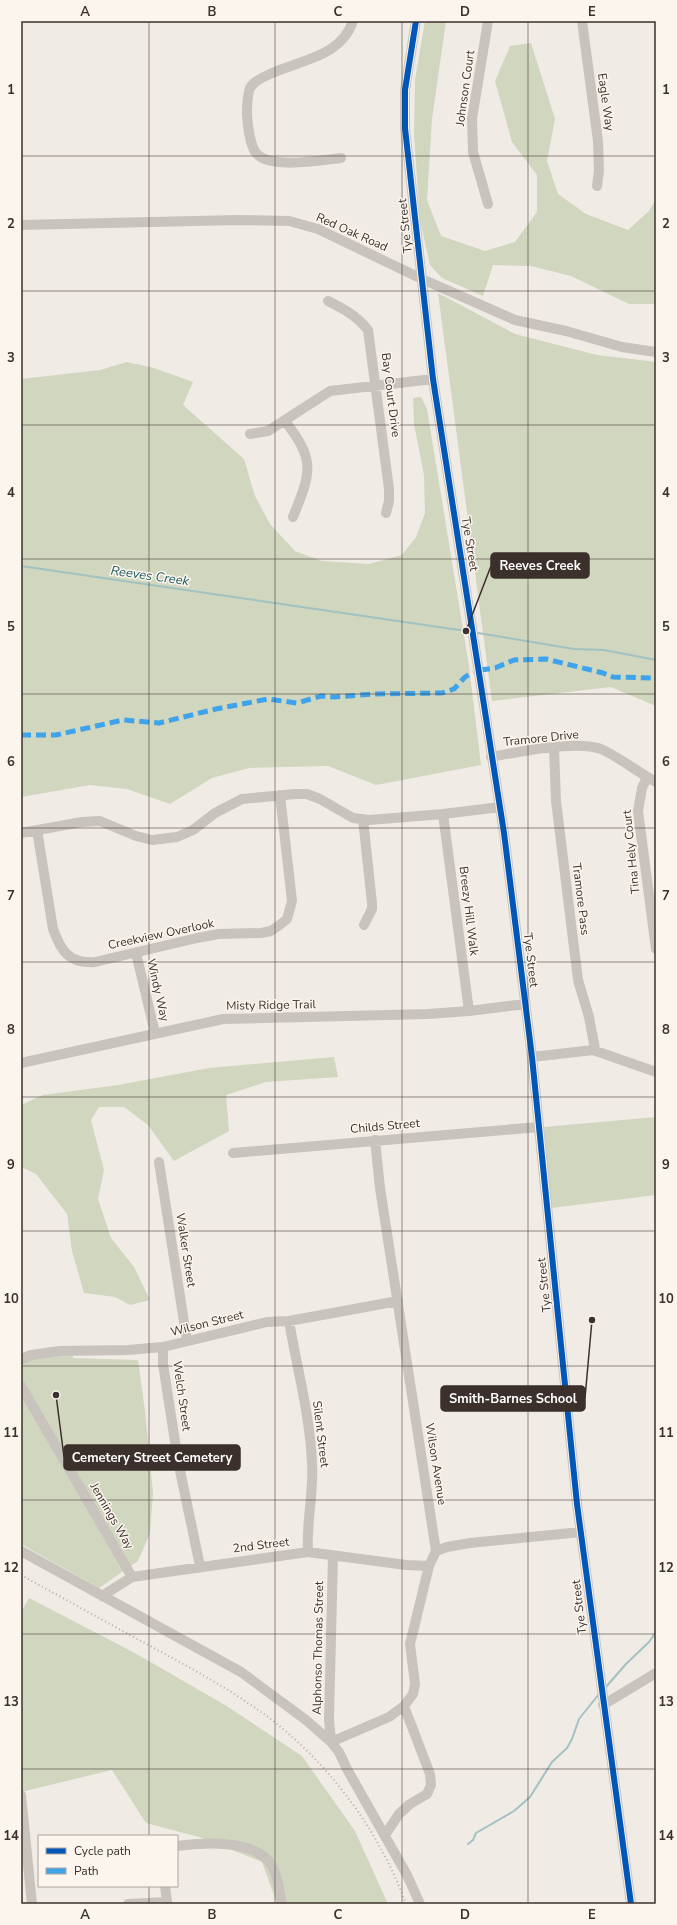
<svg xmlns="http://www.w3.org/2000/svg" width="677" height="1925" font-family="'Nunito Sans',sans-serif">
<rect width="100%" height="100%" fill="#f0ebe5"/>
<!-- green -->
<path fill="#d1d6bf" d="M425,21H446L432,119L427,200L441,236L485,251L515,242L537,212V175L512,142L495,81L510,46L531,43L555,119L547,161L558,194L586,214L628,230L649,211L656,199V304H629L571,276L531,266L493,265L483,296L442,278L430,265L420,220L414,135L415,80Z
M438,293L515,334L597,355L656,362V706L611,687L492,701Z
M127,362L154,368L193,382L183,405L244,459L255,496L270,524L295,551L322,561L369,564L402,555L416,537L425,513L424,475L414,424L413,398L421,397L427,409L469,666L481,765L376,785L328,766L249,768L212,778L170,804L127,789L90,785L21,797V379L100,370Z
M334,1057L338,1077L266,1082L226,1095L229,1131L174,1161L148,1125L124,1107H99L91,1120L104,1170L98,1199L111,1238L134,1267L150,1300L130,1305L115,1297L84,1293L72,1251L67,1214L36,1174L21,1167V1105L43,1095L118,1085L209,1068Z
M656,1117V1195L551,1208L544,1127Z
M73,1356V1358L138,1360L145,1411L153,1493L150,1533L138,1561L99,1588L21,1544V1357Z
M29,1598L133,1652L225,1705L302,1756L355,1831L388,1904H277L262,1862L199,1837L146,1823L112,1770L21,1792V1612Z"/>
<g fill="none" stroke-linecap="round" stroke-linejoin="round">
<!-- stream -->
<path stroke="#a1c2c1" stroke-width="2" d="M21,566L466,631
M478,633L574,649L604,650L656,660
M605,1688L626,1664L649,1642L656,1632
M468,1844L473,1840L476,1833L514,1811L530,1797L552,1762L567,1748L572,1739L579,1719L599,1694"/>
<!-- minor -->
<path stroke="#c9c3be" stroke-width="10" d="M416,21L405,90V128L433,379L504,833L532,1057L577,1504L631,1904
M488,21L472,119L473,152L488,204
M582,21L598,141L599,171L597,186
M341,158C322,160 264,171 254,150C249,139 248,127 247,115C247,106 247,96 250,88C254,81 263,77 270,74C300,60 341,57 353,21
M21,225L238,220L289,221L318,229L422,279L515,320L566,331L622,347L656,352
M328,301C344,309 357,316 368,330L389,489V501L386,513
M285,421C316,461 311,472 293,517
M250,434L268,431L330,391L433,379
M554,748L556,801L578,980L589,1017L595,1049L593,1050
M491,757C518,752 577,740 601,749C621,758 637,772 656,782
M647,777L642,788L638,811L656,949
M443,814L469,1011
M363,819L372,903V909L364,925
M37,830L53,929C61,951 69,964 95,962L197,938L219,934L261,933L271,931L281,924L287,919L292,901L280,795
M21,833L82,822L100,821L136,836L152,840L177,837L193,830L215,813L242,799L295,794H307L320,799L353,818L369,820L443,814L500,807
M136,953L155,1033
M532,1057L593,1050L656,1072
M21,1063L223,1019L428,1014L469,1011L525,1004
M233,1153L539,1127
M159,1162L187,1341
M289,1321C297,1368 310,1416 312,1463C314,1493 306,1522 308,1552
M163,1347V1364L178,1461L200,1566
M21,1359L31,1355L60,1351L128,1350L163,1347L267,1322L289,1321L398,1301
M21,1386L132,1577
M21,1551L241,1672L306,1720L331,1742L339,1752L347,1769L407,1875L420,1904
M436,1551L447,1547L470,1543L581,1532
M102,1596L132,1577L308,1552L406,1565L429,1566
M603,1705L656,1673
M331,1742L389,1717L404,1706L413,1694L415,1684L410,1644L429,1566L436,1551L380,1188L375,1140
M331,1742L329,1719L333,1555
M21,1795L32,1904
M385,1835L399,1814L410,1804L427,1794L431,1785L430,1774L404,1706
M177,1846C203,1842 260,1839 273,1868C278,1879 280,1892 282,1904
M128,1904L167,1902L165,1886"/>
<!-- rail -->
<path stroke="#b1aca8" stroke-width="2" stroke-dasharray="1 3" stroke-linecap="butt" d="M21,1575C65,1599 109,1624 154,1648C196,1671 239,1694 277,1724C335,1771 381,1835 406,1904"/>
<!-- quiet -->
<path stroke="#3fa3eb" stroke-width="5" stroke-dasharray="10 5" stroke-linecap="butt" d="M480,670L495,668L514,660L546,659L603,673L613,677L656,678
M21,735H56L123,720L159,723L216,709L268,699L297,703L321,696L335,697L375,694L442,693L454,689L465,677L473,672"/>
<!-- cycleway casing -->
<g stroke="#fbf5ee" stroke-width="8">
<path id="cycleway" d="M416,21L405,90V128L433,379L504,833L532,1057L577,1504L631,1904"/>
</g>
<!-- cycleway -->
<use href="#cycleway" stroke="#0057b8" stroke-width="6"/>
</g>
<!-- grid -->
<path fill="none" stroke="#3b302b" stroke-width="1" stroke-opacity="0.55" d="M149,21V1836M275,21V1904M402,21V1904M528,21V1904M21,156H656M21,291H656M21,425H656M21,559H656M21,694H656M21,828H656M21,962H656M21,1097H656M21,1231H656M21,1366H656M21,1500H656M21,1634H656M21,1769H656M149,1886V1904"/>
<g text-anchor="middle" stroke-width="3" stroke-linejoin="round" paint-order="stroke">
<!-- street labels -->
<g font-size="12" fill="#3b302b" stroke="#fbf5ee">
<text transform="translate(465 88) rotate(-82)" y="4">Johnson Court</text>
<text transform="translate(606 102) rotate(82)" y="4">Eagle Way</text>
<text transform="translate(405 226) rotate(-96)" y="4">Tye Street</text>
<text transform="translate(352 232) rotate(24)" y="4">Red Oak Road</text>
<text transform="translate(391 395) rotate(83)" y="4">Bay Court Drive</text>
<text transform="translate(470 544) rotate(81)" y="4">Tye Street</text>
<text transform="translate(541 738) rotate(-6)" y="4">Tramore Drive</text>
<text transform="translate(631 852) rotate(-96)" y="4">Tina Hely Court</text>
<text transform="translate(581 899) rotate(83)" y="4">Tramore Pass</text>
<text transform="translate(469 911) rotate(83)" y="4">Breezy Hill Walk</text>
<text transform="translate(161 934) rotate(-12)" y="4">Creekview Overlook</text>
<text transform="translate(531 960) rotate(83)" y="4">Tye Street</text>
<text transform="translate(158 990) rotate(77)" y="4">Windy Way</text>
<text transform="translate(271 1005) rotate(-1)" y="4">Misty Ridge Trail</text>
<text transform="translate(385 1126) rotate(-5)" y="4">Childs Street</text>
<text transform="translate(186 1250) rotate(81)" y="4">Walker Street</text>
<text transform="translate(544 1285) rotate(-96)" y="4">Tye Street</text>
<text transform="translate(207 1323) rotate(-14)" y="4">Wilson Street</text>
<text transform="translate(182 1396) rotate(82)" y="4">Welch Street</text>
<text transform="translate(321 1434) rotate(83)" y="4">Silent Street</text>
<text transform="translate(436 1464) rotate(81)" y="4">Wilson Avenue</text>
<text transform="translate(112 1516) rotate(60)" y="4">Jennings Way</text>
<text transform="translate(261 1545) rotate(-7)" y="4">2nd Street</text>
<text transform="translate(579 1607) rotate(-97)" y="4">Tye Street</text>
<text transform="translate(318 1648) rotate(-89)" y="4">Alphonso Thomas Street</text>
</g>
<!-- water labels -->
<g font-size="13" font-style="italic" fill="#1f5a5e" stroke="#fbf5ee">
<text transform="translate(150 575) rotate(8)" y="5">Reeves Creek</text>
</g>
</g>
<!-- callouts -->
<path fill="none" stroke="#3b302b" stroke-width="1.5" d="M466 631L491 566M592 1320L585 1398M56 1395L64 1457"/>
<g fill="#3b302b" stroke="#fbf5ee" stroke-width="1.5">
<circle cx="466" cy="631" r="4"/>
<circle cx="592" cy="1320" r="4"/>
<circle cx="56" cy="1395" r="4"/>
</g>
<g fill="#3b302b" stroke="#3b302b" stroke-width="1.5">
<rect x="491" y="553" width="98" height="25" rx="4"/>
<rect x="441" y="1386" width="144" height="25" rx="4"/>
<rect x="64" y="1445" width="176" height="25" rx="4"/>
</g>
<g font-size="13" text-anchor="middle" font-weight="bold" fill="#fff">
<text x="540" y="570">Reeves Creek</text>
<text x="513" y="1403">Smith-Barnes School</text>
<text x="152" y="1462">Cemetery Street Cemetery</text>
</g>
<!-- border -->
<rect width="677" height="1925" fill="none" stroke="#fbf5ee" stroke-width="44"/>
<!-- legend -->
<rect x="38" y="1835" width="140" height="52" fill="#fbf5ee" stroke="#aea6a0"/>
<rect x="46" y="1848" width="20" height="6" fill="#0057b8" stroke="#aea6a0"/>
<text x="74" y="1855" font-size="12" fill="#3b302b">Cycle path</text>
<rect x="46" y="1868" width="20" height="6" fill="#3fa3eb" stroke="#aea6a0"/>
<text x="74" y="1875" font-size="12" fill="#3b302b">Path</text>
<rect x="22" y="22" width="633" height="1881" fill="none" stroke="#3b302b" stroke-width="1.5"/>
<g font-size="13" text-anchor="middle" font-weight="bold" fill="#3b302b">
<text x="85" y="16">A</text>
<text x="212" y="16">B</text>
<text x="338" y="16">C</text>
<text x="465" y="16">D</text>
<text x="592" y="16">E</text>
<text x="11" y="94">1</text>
<text x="666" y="94">1</text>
<text x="11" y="228">2</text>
<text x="666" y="228">2</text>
<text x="11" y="362">3</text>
<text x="666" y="362">3</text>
<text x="11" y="497">4</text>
<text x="666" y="497">4</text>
<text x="11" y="631">5</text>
<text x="666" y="631">5</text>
<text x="11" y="766">6</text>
<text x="666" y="766">6</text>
<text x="11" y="900">7</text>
<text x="666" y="900">7</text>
<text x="11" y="1034">8</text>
<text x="666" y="1034">8</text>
<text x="11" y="1169">9</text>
<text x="666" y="1169">9</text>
<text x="11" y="1303">10</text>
<text x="666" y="1303">10</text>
<text x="11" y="1437">11</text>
<text x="666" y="1437">11</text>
<text x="11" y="1572">12</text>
<text x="666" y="1572">12</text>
<text x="11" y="1706">13</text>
<text x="666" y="1706">13</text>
<text x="11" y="1840">14</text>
<text x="666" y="1840">14</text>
<text x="85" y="1919">A</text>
<text x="212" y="1919">B</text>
<text x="338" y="1919">C</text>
<text x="465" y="1919">D</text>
<text x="592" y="1919">E</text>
</g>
</svg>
